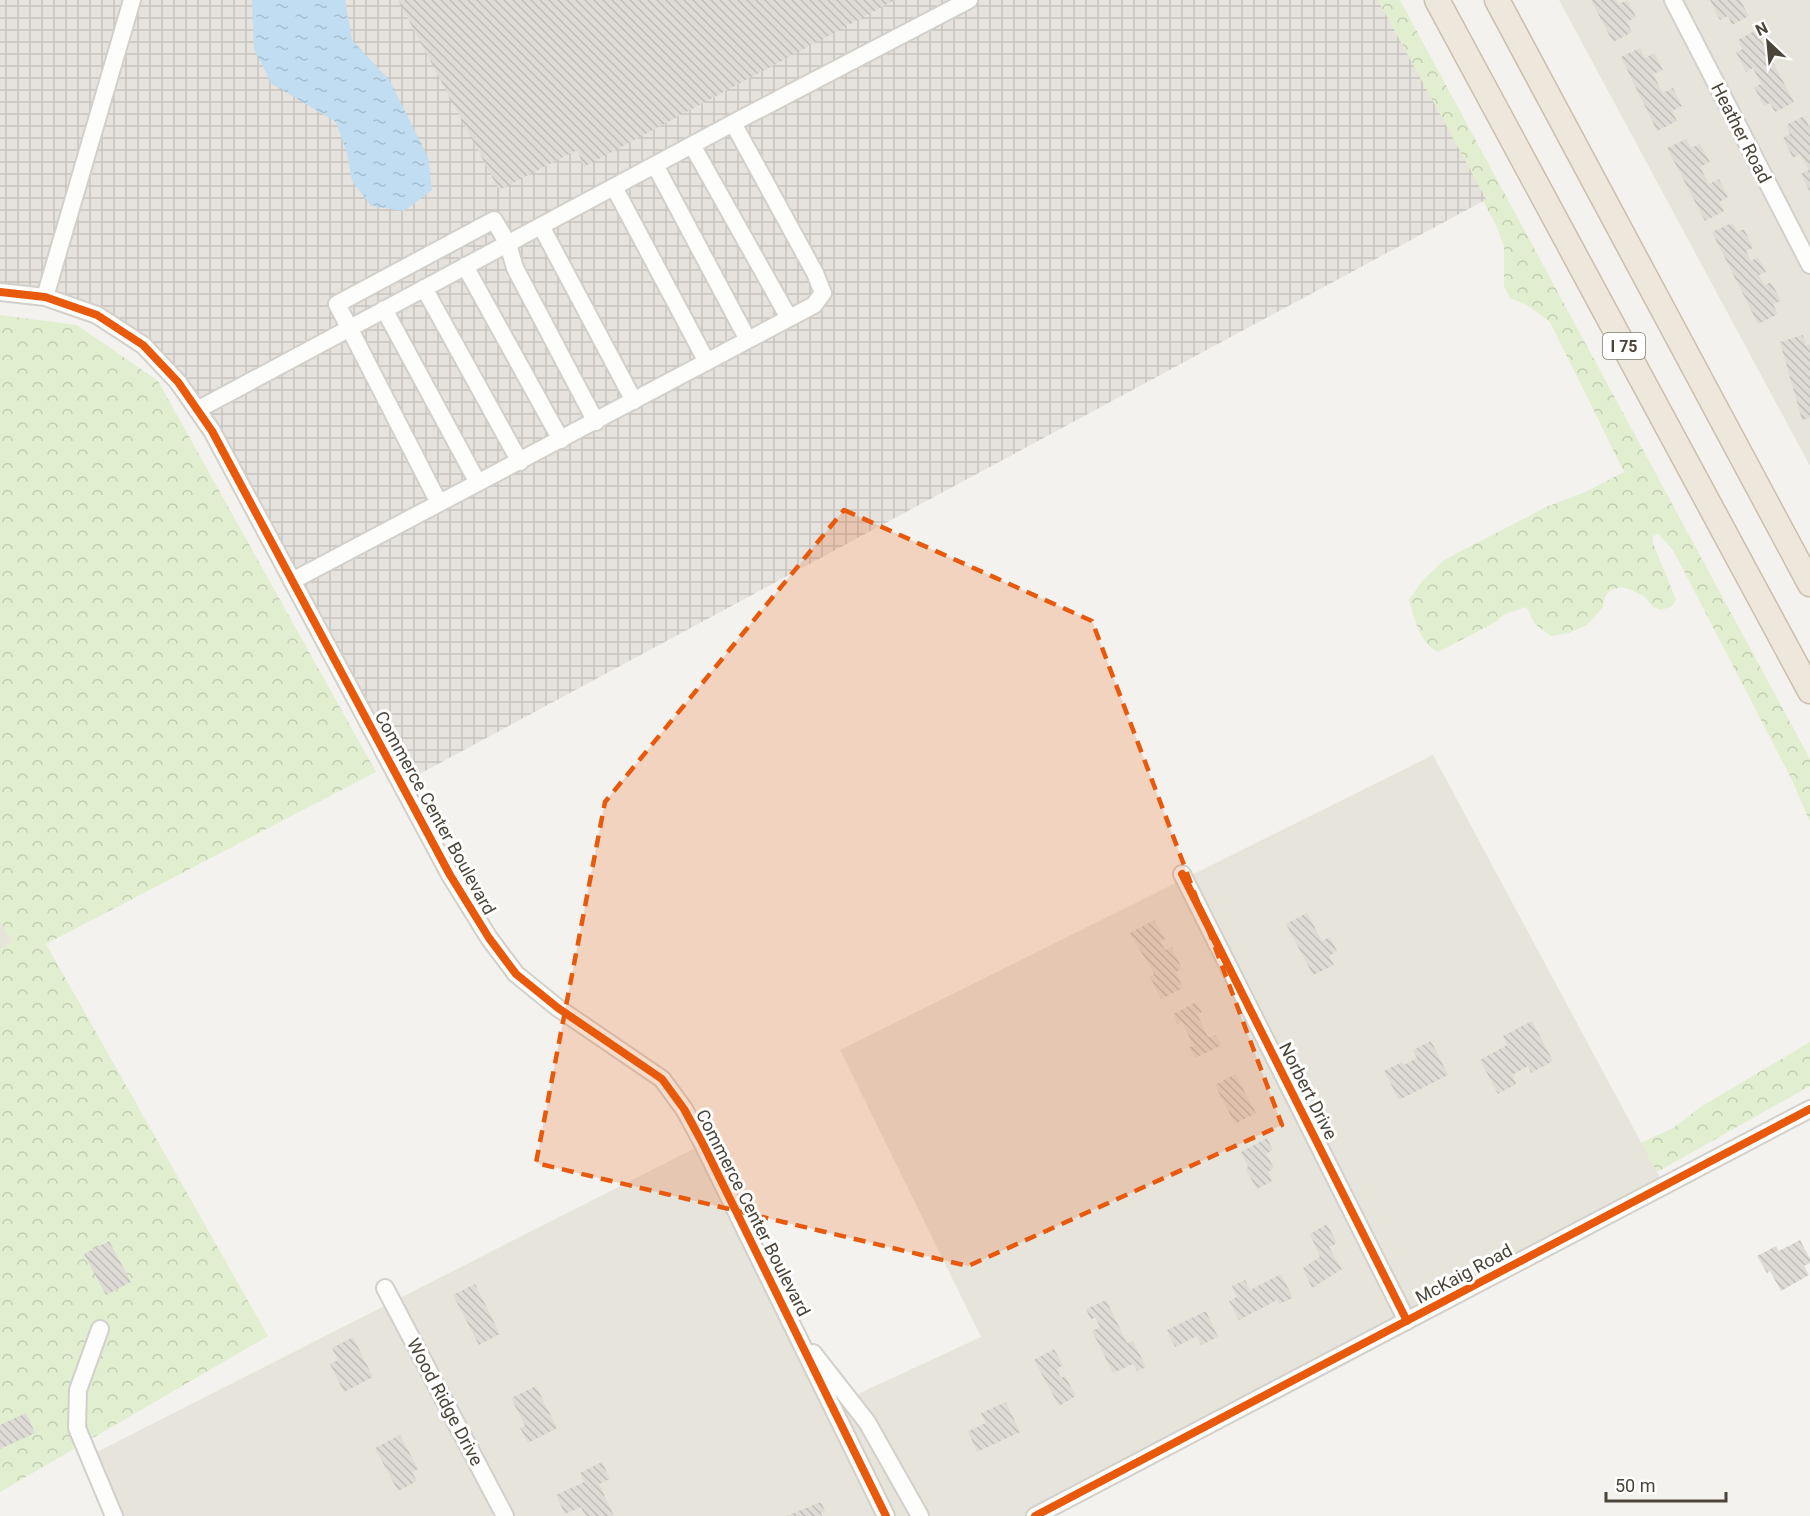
<svg xmlns="http://www.w3.org/2000/svg" width="1810" height="1516" font-family="Roboto,sans-serif">
<defs>
<pattern id="industrial-grid" width="8" height="8" patternUnits="userSpaceOnUse" patternTransform="scale(1.5)"><rect width="8" height="8" fill="#e6e2de"/><path d="M0 4h8M4 0v8" fill="none" stroke="#c7c3bf"/></pattern>
<pattern id="forest-crowns" width="20" height="18" patternUnits="userSpaceOnUse" patternTransform="scale(1.5)"><rect width="20" height="18" fill="#e1eecf"/><path d="M2 6a3 3 0 1 1 6 0M12 15a3 3 0 1 1 6 0" fill="none" stroke="#c3cdb2"/></pattern>
<pattern id="water-ripples" width="26" height="14" patternUnits="userSpaceOnUse" patternTransform="scale(1.5)"><rect width="26" height="14" fill="#c0ddf1"/><path d="M2 4q2-2 4 0t4 0M15 11q2-2 4 0t4 0" fill="none" stroke="#a6bfcf"/></pattern>
<pattern id="building-back-hatch" width="6" height="6" patternUnits="userSpaceOnUse" patternTransform="scale(1.5)"><rect width="6" height="6" fill="#dedbd6"/><path d="M-1 5l2 2M0 0l6 6M5-1l2 2" fill="none" stroke="#c0bdb8"/></pattern>
</defs>
<rect width="100%" height="100%" fill="#f4f2ee"/>
<!-- residential -->
<path fill="#e7e4dc" d="M1559,0H1810V466Z
M1433,755L1665,1187L1035,1516H114L89,1456L703,1144L793,1326L849,1398L981,1337L840,1050Z
M0,921L12,942L0,949Z"/>
<!-- industrial -->
<path fill="url(#industrial-grid)" d="M0,0H1378L1487,199L401,784L178,382L97,315L0,292Z"/>
<!-- forest -->
<path fill="url(#forest-crowns)" d="M1378,0H1400L1810,759V822L1792,780L1673,550L1658,534L1653,536V543L1676,600L1671,607L1660,610L1652,606L1645,597L1632,590L1622,587L1611,590L1605,596L1603,607L1587,625L1569,633L1551,636L1535,624L1526,607L1503,615L1496,622L1438,652C1419,642 1415,620 1409,600L1423,580L1444,560L1546,507L1583,493L1624,472L1550,322L1527,305L1510,298L1504,286V247L1496,225L1483,201L1486,199Z
M0,315L77,325L158,381L376,772L46,944L268,1336L0,1492V949L12,942L0,921Z
M1810,1042V1086L1657,1172L1641,1143L1673,1128L1702,1106Z"/>
<!-- water -->
<path fill="url(#water-ripples)" d="M252,0H345L352,40L390,81L428,157L432,190L404,211L371,206L352,181L347,153L336,122L272,84L254,49Z"/>
<!-- building -->
<path fill="url(#building-back-hatch)" d="M398,0H895L584,167L577,150L499,190Z
M1591,0H1616L1618,5L1627,0L1636,17L1627,22L1632,32L1613,42Z
M1710,0H1740L1749,16L1732,25L1728,16L1720,20Z
M1756,30L1794,102L1775,112L1770,103L1764,106L1754,87L1761,84L1753,68L1746,72L1736,52L1743,49L1738,40Z
M1640,48L1645,58L1654,53L1663,70L1653,74L1663,93L1673,88L1682,106L1672,111L1677,121L1657,131L1621,57Z
M1804,116L1810,128V192L1801,174L1809,170L1800,154L1793,158L1783,138L1790,134L1786,125Z
M1686,139L1691,148L1700,144L1710,162L1700,167L1709,184L1719,179L1728,197L1719,202L1724,211L1705,221L1667,148Z
M1732,223L1737,232L1744,229L1753,248L1746,251L1751,261L1758,257L1766,272L1759,275L1764,285L1771,282L1781,301L1773,304L1778,314L1758,324L1712,232Z
M1803,335L1806,345L1810,344V418L1802,420L1780,342Z
M1307,913L1322,941L1330,937L1337,951L1329,956L1334,965L1313,975L1286,924Z
M1154,920L1165,939L1160,941L1165,950L1172,947L1182,969L1176,972L1183,988L1161,999L1150,977L1154,974L1130,933Z
M1196,1002L1202,1012L1197,1014L1208,1037L1215,1035L1222,1045L1195,1058L1189,1047L1194,1046L1182,1023L1177,1024L1174,1014Z
M1532,1021L1553,1061L1531,1073L1528,1066L1512,1075L1516,1084L1498,1094L1480,1060L1507,1045L1503,1036Z
M1431,1041L1448,1075L1399,1100L1384,1071L1402,1062L1404,1065L1417,1058L1413,1050Z
M1235,1074L1256,1113L1235,1124L1215,1085Z
M1267,1138L1273,1150L1266,1154L1274,1168L1268,1172L1272,1181L1257,1189L1246,1170L1248,1166L1241,1152Z
M1327,1224L1337,1243L1329,1247L1342,1269L1312,1288L1303,1268L1320,1257L1310,1234Z
M1800,1240L1810,1259V1263L1804,1266L1809,1275L1781,1291L1770,1271L1767,1273L1757,1256L1776,1246L1779,1251Z
M109,1241L131,1282L106,1295L84,1254Z
M1281,1274L1293,1298L1279,1304L1277,1300L1239,1320L1229,1301L1237,1297L1232,1286L1245,1280L1250,1290Z
M475,1284L500,1334L479,1345L453,1295Z
M1106,1300L1127,1343L1133,1341L1146,1367L1137,1371L1133,1364L1113,1373L1092,1331L1100,1327L1095,1317L1091,1320L1086,1309Z
M1206,1311L1218,1337L1201,1345L1197,1336L1175,1347L1167,1330Z
M353,1337L373,1377L344,1392L330,1364L338,1360L332,1348Z
M1054,1349L1063,1365L1057,1369L1061,1378L1065,1376L1076,1396L1059,1406L1034,1360Z
M536,1386L557,1428L528,1443L520,1428L525,1425L511,1398Z
M1006,1402L1020,1432L977,1452L968,1431L986,1423L981,1413Z
M26,1413L35,1433L0,1449V1425Z
M400,1435L418,1469L412,1472L417,1481L398,1491L375,1448Z
M602,1462L610,1479L599,1484L614,1516H585L581,1507L565,1514L556,1495L584,1482L580,1473Z
M821,1502L825,1511L821,1513L822,1516H786Z"/>
<g fill="none" stroke-linecap="round" stroke-linejoin="round">
<!-- minor casing -->
<g stroke="#d2d0cb" stroke-width="20">
<path id="minor" d="M1673,0L1810,265
M692,145L789,318
M655,165L748,340
M614,187L707,362
M541,226L634,401
M465,266L561,440
M424,288L520,462
M0,292L45,297L97,315L143,345L178,382L212,431L450,875L489,938L516,974L558,1008L662,1079L684,1109L703,1144L886,1516
M45,297L132,0
M384,309L478,483
M197,410L733,123L969,0
M439,503L337,304L494,220L508,244L515,268L596,422
M292,581L814,305L823,293L815,273L733,123
M1182,874L1407,1321
M385,1288L505,1516
M100,1329L78,1390L77,1428L114,1516
M813,1353L867,1422L920,1516
M1035,1516L1810,1109"/>
</g>
<!-- highway casing -->
<g stroke="#ccbfa9" stroke-width="27">
<path id="highway" d="M1437,0L1810,691
M1497,0L1810,584"/>
</g>
<!-- minor -->
<use href="#minor" stroke="#fdfdfc" stroke-width="16"/>
<!-- highway -->
<use href="#highway" stroke="#ede8db" stroke-width="24"/>
<!-- cycleway casing -->
<g stroke="#fff" stroke-width="11">
<path id="cycleway" d="M0,292L45,297L97,315L143,345L178,382L212,431L450,875L489,938L516,974L558,1008L662,1079L684,1109L703,1144L886,1516
M1182,874L1407,1321
M1035,1516L1810,1109"/>
</g>
<!-- cycleway -->
<use href="#cycleway" stroke="#e8590c" stroke-width="8"/>
</g>
<!-- marked area -->
<path fill="#e8590c" fill-opacity="0.2" stroke="#e8590c" stroke-width="4.5" stroke-dasharray="12 8" stroke-linejoin="round" d="M844,510L1092,621L1282,1125L968,1266L536,1163L605,802Z"/>
<g text-anchor="middle" stroke-width="6" stroke-linejoin="round" paint-order="stroke">
<!-- shield labels -->
<rect fill="#fff" stroke="#817c74" stroke-width="1.5" x="1603" y="333" width="42" height="26" rx="4.5"/>
<g font-size="16" font-weight="bold" fill="#4b4439">
<text x="1624" y="352">I 75</text>
</g>
<!-- street labels -->
<g font-size="18" fill="#4b4439" stroke="#fff">
<text transform="translate(1741 133) rotate(63)" y="6">Heather Road</text>
<text transform="translate(435 813) rotate(61)" y="6">Commerce Center Boulevard</text>
<text transform="translate(1308 1091) rotate(63)" y="6">Norbert Drive</text>
<text transform="translate(753 1213) rotate(63)" y="6">Commerce Center Boulevard</text>
<text transform="translate(1464 1274) rotate(-28)" y="6">McKaig Road</text>
<text transform="translate(445 1402) rotate(62)" y="6">Wood Ridge Drive</text>
</g>
</g>
<!-- north arrow -->
<g transform="translate(1768 42) rotate(334)" stroke="#ffffff" stroke-width="4.5" paint-order="stroke">
<path d="M0-4.5L10 22L0 15L-10 22Z" fill="#4b4439"/>
<text y="-9" font-size="16" font-weight="bold" text-anchor="middle" fill="#4b4439">N</text>
</g>
<!-- scale -->
<path d="M1606 1492v9h120v-9" fill="none" stroke="#4b4439" stroke-width="3"/>
<text x="1615" y="1492" font-size="18" fill="#4b4439" stroke="#ffffff" stroke-width="4.5" paint-order="stroke">50 m</text>
</svg>
